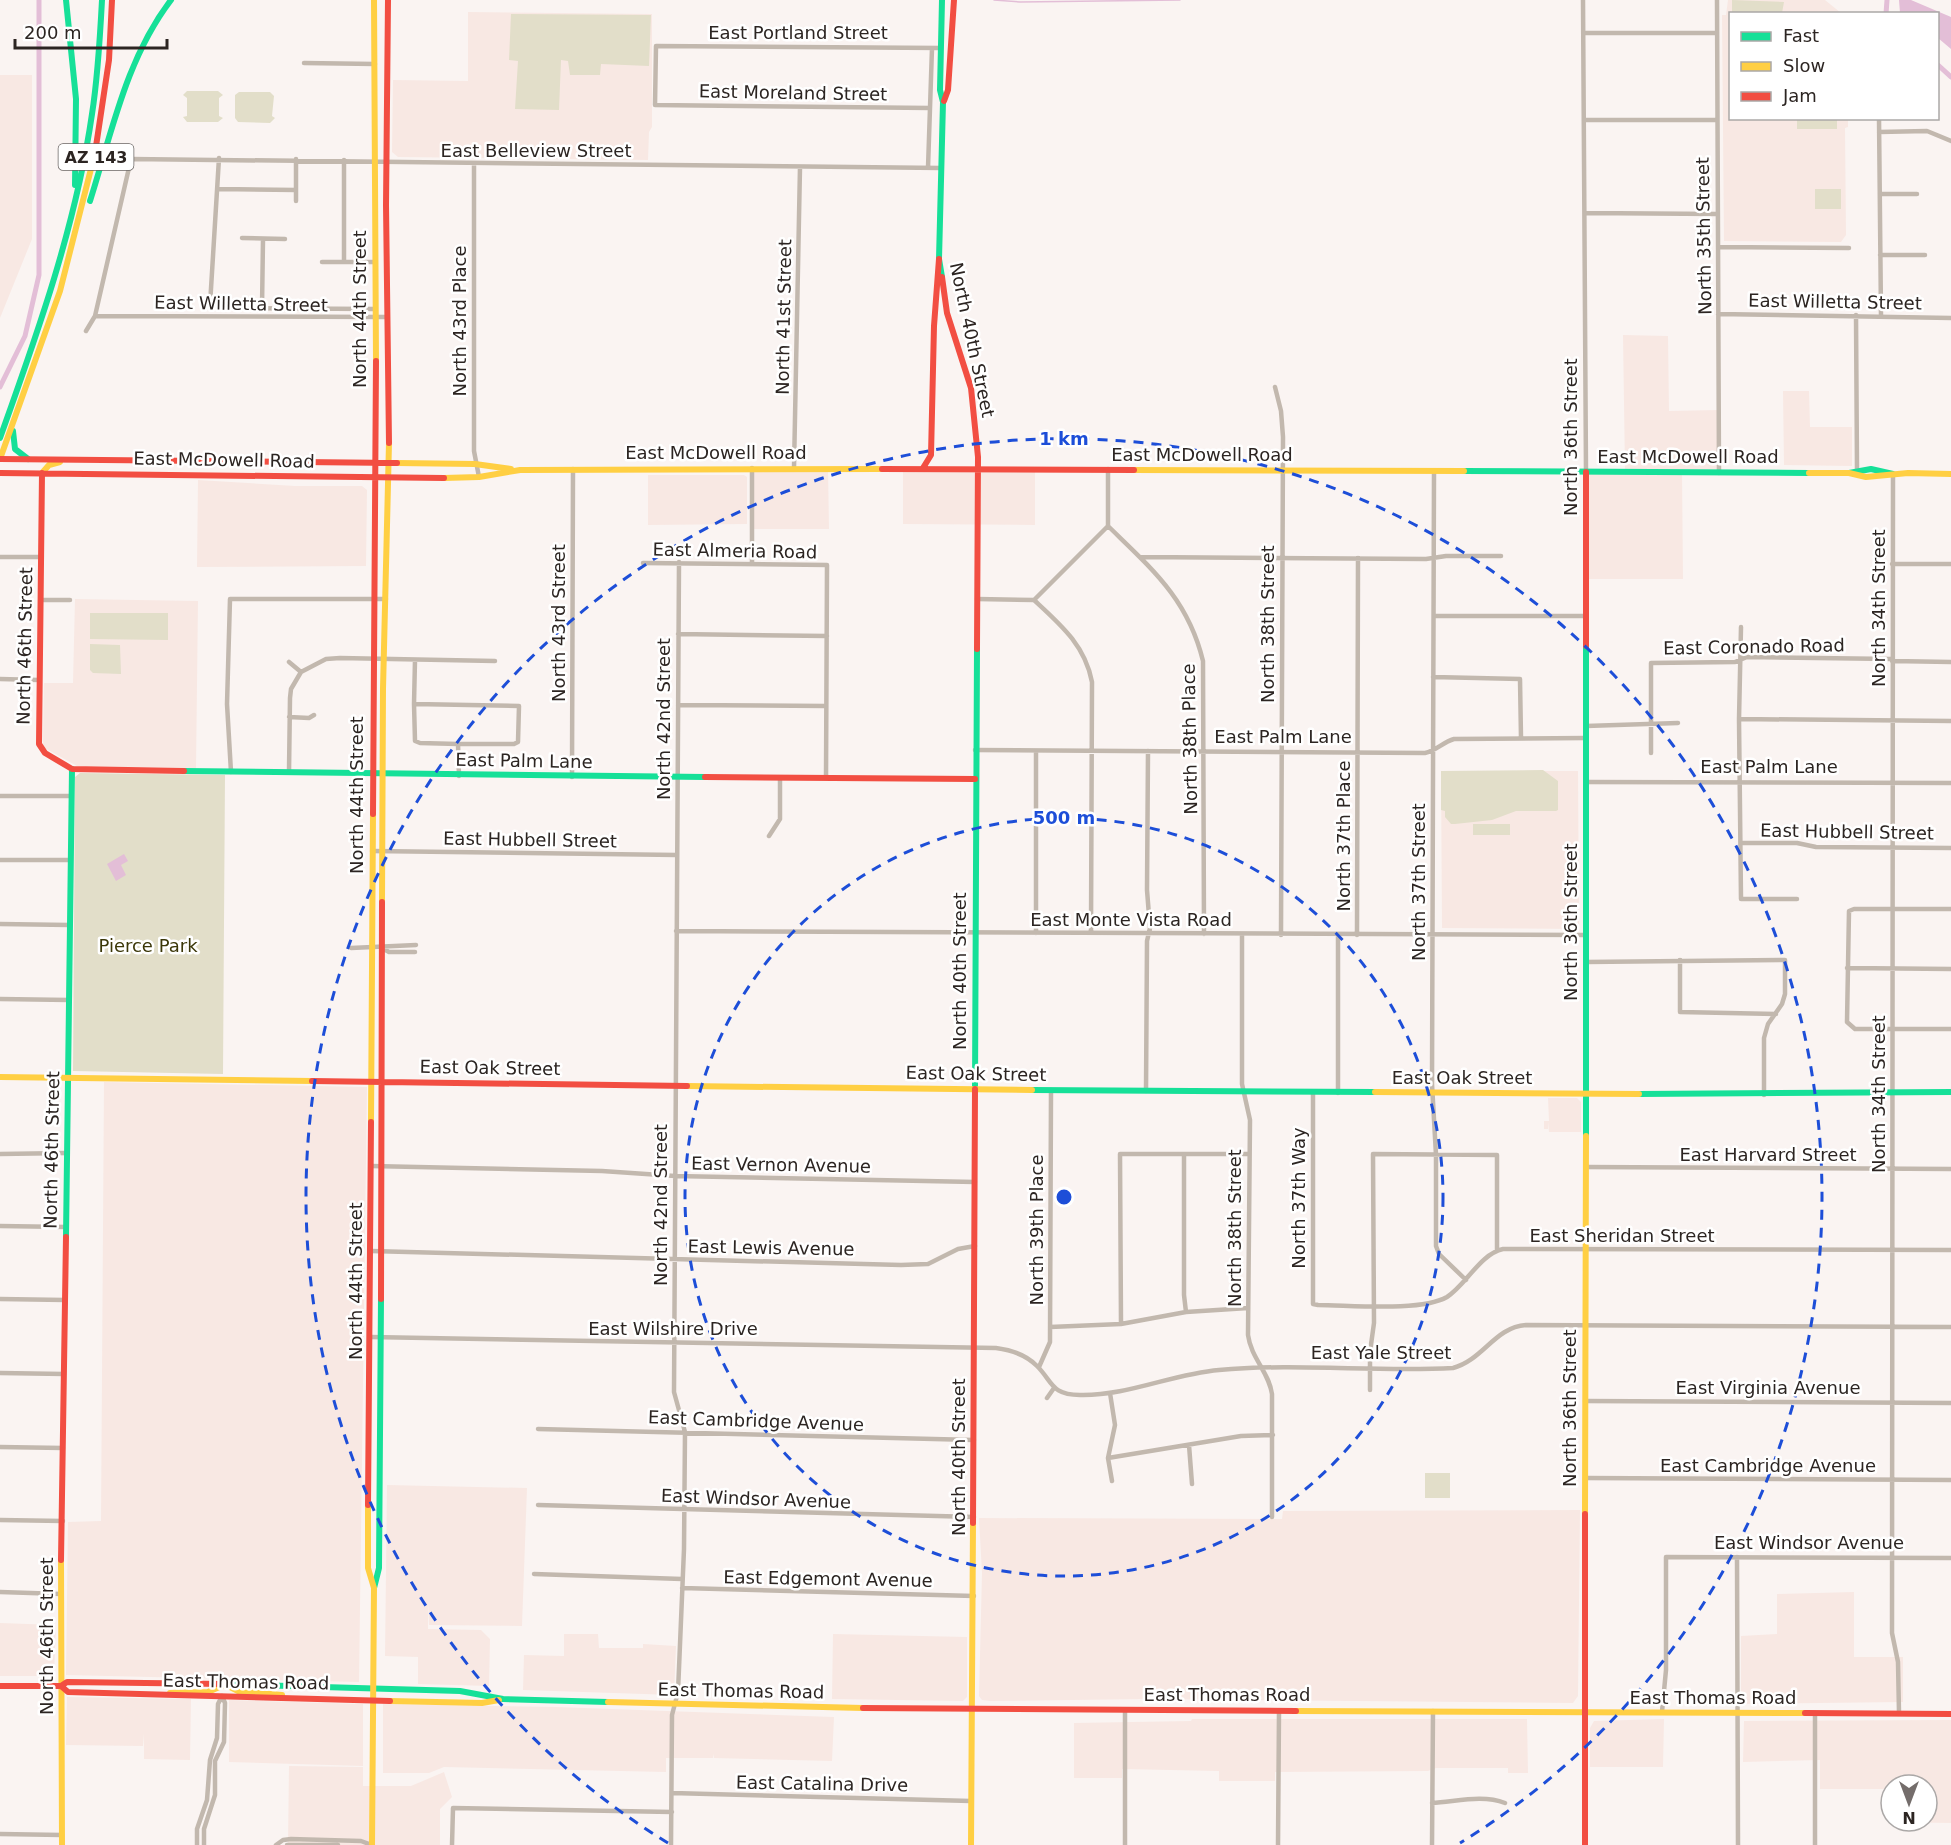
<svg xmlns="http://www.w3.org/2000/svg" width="1951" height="1845" font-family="'DejaVu Sans',sans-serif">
<rect width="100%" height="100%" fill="#faf4f2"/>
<!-- built -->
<path fill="#f8e8e3" d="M1728,0H1825L1841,13L1730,14V118L1848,119V127L1845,128L1846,235L1841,242L1724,241L1722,15H1726Z
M468,12L652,14V127L649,132L648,160L398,157L392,152L393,80L468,81Z
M0,75H32V239L0,318Z
M1623,335L1668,336L1669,411L1719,410V473L1682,472L1683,579H1586V472L1625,471Z
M1783,391H1809L1810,427H1852V466L1784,465Z
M752,468H828L829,529H752Z
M903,468L1035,469V525L903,524Z
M648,475H744L747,477V524L648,525Z
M198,480L295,486H362L367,490L366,566L197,567Z
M75,599L198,601L196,768L77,766L43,747L44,683H73Z
M1441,771H1578L1579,927L1577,929L1442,928Z
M104,1082L367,1087L359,1682L66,1675L68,1522L101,1521Z
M1548,1098H1577L1581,1102V1132H1549L1548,1122V1129H1544V1121H1549Z
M387,1485L527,1488L522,1626L429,1625L428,1601V1629L481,1630L490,1639L489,1686L418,1684V1657L385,1656Z
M1580,1510L1578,1696L1573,1703L1147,1699L990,1701L982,1700L979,1696L982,1573L979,1518L1282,1519L1283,1511Z
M1854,1592V1657H1903V1702L1741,1704V1636L1777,1634V1594Z
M0,1623L56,1625L54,1676H0Z
M564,1634H598L599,1648H643V1644L676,1646L674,1695L523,1690L524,1655L564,1656Z
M833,1634L967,1637V1697L963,1701L832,1699Z
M67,1697L191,1699L190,1760L144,1759V1734L143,1746L66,1745Z
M229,1700L363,1704V1766L229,1762Z
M383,1704L556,1707L834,1717L832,1761L714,1758L713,1754V1758H666V1772L444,1767L429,1773H383Z
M1192,1719H1527L1528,1773H1508V1768H1436L1428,1771L1275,1772V1781H1219V1771L1122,1769V1778H1074V1723L1191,1721Z
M1664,1719L1663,1767H1590V1728L1594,1721Z
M1951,1720V1823L1893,1822L1927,1821V1785H1891V1789H1820V1760L1743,1762L1744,1721Z
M289,1766L363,1767V1786H411L444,1772L452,1797L440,1809V1845H288Z"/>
<!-- green -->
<path fill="#e2dec9" d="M1732,0L1784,2L1782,13H1732Z
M511,14L651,15L649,66L601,64L600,75H570L568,61L561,60L559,110L515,109L518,61L509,60Z
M187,91H218L223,95L219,98V116L223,118L218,122H187L183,117L187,116V98L183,95Z
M239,92H270L274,96L272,116L275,118L270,123L238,122L235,118V95Z
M1797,119H1837V129H1797Z
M1815,189H1841V209H1815Z
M90,613H168V640L90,639Z
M90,644L120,645L121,674L93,673L90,670Z
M1543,770L1558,781V810L1556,811H1516L1492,820L1455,824H1451L1445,817V811L1441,810V771Z
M80,773L225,775L223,1074L73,1071L75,777Z
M1473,824H1510V835H1473Z
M1425,1473H1450V1498H1425Z"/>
<!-- water -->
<path fill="#e3bed7" d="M1899,0H1911L1951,17V49L1938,38V14L1900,13Z
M124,854L128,861L121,865L126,875L116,881L107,864Z"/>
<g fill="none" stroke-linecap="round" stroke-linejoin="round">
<!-- stream -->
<path stroke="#e3bed7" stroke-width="1.5" d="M994,0L1020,2L1180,0"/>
<!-- canal -->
<path stroke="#e3bed7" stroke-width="5" d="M1886,14L1887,0
M1938,65L1951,77
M0,387L25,336L39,275V0"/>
<!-- street -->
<path stroke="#c2b8ae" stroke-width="4.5" d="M1583,0L1586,472
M1717,0L1719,473
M1584,33H1715
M304,63L375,64
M930,108L655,105L656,46L941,48
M1879,118L1881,315
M1584,120H1715
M1879,132L1927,131L1951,141
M219,158L210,305L235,308L375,309
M344,160V262
M474,164V451L479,477
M928,168L932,48
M218,189L296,190
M1880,194H1917
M296,201V159
M1585,213L1717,214
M242,238L285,239
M1718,247L1849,248
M1880,255H1925
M322,262H375
M262,308L263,239
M1718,314L1951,318
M1856,315L1857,471
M95,316L387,317
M86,331L95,316L131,159L941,168
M1275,387L1281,411L1283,437L1281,935
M752,468V563
M794,468L800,167
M1108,469V526C1152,569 1188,599 1203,661L1204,934
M1434,472L1432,1084L1436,1155V1246L1439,1254L1466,1280
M1893,474L1892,1633L1898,1662L1899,1713
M0,557H41
M1140,557L1426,559L1446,556H1501
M643,563L827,565L826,778
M1892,564H1951
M977,599L1034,600L1108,526
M41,600H70
M1034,600C1060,624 1085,645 1092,682L1091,933
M1434,616H1586
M1741,627L1739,719L1741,899H1797
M678,634L827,636
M1892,661L1951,662
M289,662L301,672L326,659L340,658L495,661
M1433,677L1520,679L1521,738
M0,679L39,680
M414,704L415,660
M678,705L826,706
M289,717L309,718L314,715
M1739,719L1951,721
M1586,726L1678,723
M458,744L420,743L415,741L414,704L519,706L518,742L514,744H458L459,776
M975,750L1425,753C1436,751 1443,742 1454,739L1586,738
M1036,751V933
M1651,753V663L1735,662L1747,657L1892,659
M231,772L227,704L230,599H386
M289,772L290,698L291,689L301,672
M572,777L573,469
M1586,782L1951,783
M0,796H71
M769,836L780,819V778
M1742,843H1797L1816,847L1951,848
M372,851L677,855
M0,860H70
M1951,909H1854L1849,911L1847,1022L1855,1029H1951
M0,924L69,925
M676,931L1586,935
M1242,934V1084L1250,1120L1248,1335C1251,1358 1269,1372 1272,1394V1517
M1338,935V1093
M1357,935L1358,558
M351,948L416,945
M382,948L389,952H415
M1680,960V1012L1776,1014
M1586,962L1785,960V994L1782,1004L1768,1024L1764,1038V1095
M1847,968L1951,969
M0,999L69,1000
M1146,1091L1147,941L1150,928L1147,890L1148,751
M1313,1092V1304L1318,1305C1350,1305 1421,1312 1447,1297C1466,1285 1480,1254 1503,1249L1951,1250
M0,1154L67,1153
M1184,1154V1295L1186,1312
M371,1166L602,1171L675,1176L975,1182
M1586,1167L1951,1169
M0,1226L66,1227
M371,1251L901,1265L928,1264L958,1249L975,1246
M0,1299L65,1300
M1121,1324L1120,1154H1249
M1050,1327L1121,1324L1186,1312L1248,1308
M370,1337L996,1348C1012,1350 1026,1355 1037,1366C1053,1382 1051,1395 1080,1395C1128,1396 1172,1374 1219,1370C1297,1363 1375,1372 1453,1368C1483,1360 1495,1327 1526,1325L1951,1327
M1039,1367L1050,1342L1051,1090
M0,1373L64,1374
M1370,1390V1352L1374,1323L1373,1154L1497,1155V1250
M1110,1393L1115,1425L1108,1458L1112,1481
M1047,1398L1054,1388
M1585,1401L1951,1403
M538,1429L974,1440
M1189,1445L1192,1484
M0,1447L63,1448
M1108,1458L1241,1436L1273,1435
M1585,1478L1951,1480
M538,1505L974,1517
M0,1520L63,1521
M1737,1557L1738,1845
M534,1574L682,1579
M682,1588L974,1596
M0,1592L61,1594
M1125,1710V1845
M1662,1712L1666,1670V1557L1951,1558
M1815,1713V1845
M672,1793L971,1801
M1432,1803C1455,1802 1482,1794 1505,1803
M0,1834L62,1835
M197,1845V1829L207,1800L210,1760L217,1738L218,1704L222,1696
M204,1845V1829L215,1795V1761L224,1742L225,1703L222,1696
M276,1845L283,1840L291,1839L361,1841L372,1845
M287,1845H338
M452,1845L453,1808L672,1812
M671,1845L672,1715L678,1692L684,1549L685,1432L674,1392L679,562
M1278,1845L1279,1711
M1432,1845L1433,1711"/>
<!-- fast -->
<path stroke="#16e098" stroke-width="6" d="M66,0L76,99L75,185
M90,201C112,132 126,59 171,0
M942,277L939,259L943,102L940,90L942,0
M13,431L15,449L28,459
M0,438C38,332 76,225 92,114C98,76 100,38 102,0
M1464,471L1809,473
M1849,473L1871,469L1893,474
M184,771L705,777
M975,1089L977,649
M1032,1090L1375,1092
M1639,1094L1951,1092
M1586,1136V646
M66,1237L72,769
M374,1588L379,1568L381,1299
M224,1684L460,1691L503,1699L608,1702"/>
<!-- slow -->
<path stroke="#ffcf43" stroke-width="6" d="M374,0L376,361
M0,459L60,291L95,153
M397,463L475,464L511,469
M1134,470L1464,471
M42,473L49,465L60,462
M1809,473H1849L1866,477L1908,473L1951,474
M444,478L479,477L520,470L882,469
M382,902L383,689L389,443
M0,1077L312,1081
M687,1086L1032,1090
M1375,1092L1639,1094
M371,1122L373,814
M368,1505V1568L374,1588L372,1845
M1585,1514L1586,1136
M61,1560L62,1845
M226,1685L238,1691L282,1695
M170,1693L208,1692L226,1684
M390,1701L482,1703L499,1700
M608,1702L863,1708
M1296,1711L1805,1713
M971,1845L973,1523"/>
<!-- jam -->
<path stroke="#f24e42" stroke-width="6" d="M388,0L386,205L389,443
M944,101L948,90L954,0
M95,153L109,60L112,0
M942,277L947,313L971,388L978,457L977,649
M0,459L397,463
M923,468L931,455L934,326L939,259
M882,469L1134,470
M0,473L444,478
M42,473L39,744L45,753L72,769L184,771
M1586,646V472
M705,777L975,779
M373,814L376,361
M312,1081L687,1086
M381,1299L382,902
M368,1505L371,1122
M973,1523L975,1089
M61,1560L66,1237
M0,1686H61L67,1682L224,1684
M61,1686L68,1692L390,1701
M863,1708L1296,1711
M1805,1713L1951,1714
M1585,1845V1514"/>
</g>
<!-- distance rings -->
<g fill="none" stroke="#1d4ed8" stroke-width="3" stroke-dasharray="10 8">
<circle cx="1064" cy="1197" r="379"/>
<path d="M668 1843A758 758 0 1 1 1460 1843"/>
</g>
<g text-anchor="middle" stroke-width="5" stroke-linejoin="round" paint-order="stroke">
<!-- shield labels -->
<rect fill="#fff" stroke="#6b6664" stroke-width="1.5" x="58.5" y="144" width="75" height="26" rx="4.5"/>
<g font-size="16" font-weight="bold" fill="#2c2522">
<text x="96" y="163">AZ 143</text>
</g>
<!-- street labels -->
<g font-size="18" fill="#2c2522" stroke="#fff">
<text x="798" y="39">East Portland Street</text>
<text transform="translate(793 93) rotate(1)" y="6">East Moreland Street</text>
<text x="536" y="157">East Belleview Street</text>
<text transform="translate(1704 236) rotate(-91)" y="6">North 35th Street</text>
<text transform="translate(1835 302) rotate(1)" y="6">East Willetta Street</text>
<text transform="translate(241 304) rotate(1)" y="6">East Willetta Street</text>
<text transform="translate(360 309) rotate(-90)" y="6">North 44th Street</text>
<text transform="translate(784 317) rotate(-89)" y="6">North 41st Street</text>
<text transform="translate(460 321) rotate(-90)" y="6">North 43rd Place</text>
<text transform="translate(972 340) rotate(78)" y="6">North 40th Street</text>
<text transform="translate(1571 437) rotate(-90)" y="6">North 36th Street</text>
<text x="716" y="459">East McDowell Road</text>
<text x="1202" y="461">East McDowell Road</text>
<text x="1688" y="463">East McDowell Road</text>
<text transform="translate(224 460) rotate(1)" y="6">East McDowell Road</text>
<text transform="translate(735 551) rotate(1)" y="6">East Almeria Road</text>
<text transform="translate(1879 608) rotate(-90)" y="6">North 34th Street</text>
<text transform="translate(559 623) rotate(-90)" y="6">North 43rd Street</text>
<text transform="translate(1268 624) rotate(-90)" y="6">North 38th Street</text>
<text transform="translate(25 646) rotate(-89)" y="6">North 46th Street</text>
<text transform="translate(1754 647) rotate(-1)" y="6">East Coronado Road</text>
<text transform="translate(664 719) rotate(-90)" y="6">North 42nd Street</text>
<text x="1283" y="743">East Palm Lane</text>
<text transform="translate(1190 739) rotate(-91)" y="6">North 38th Place</text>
<text transform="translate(524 761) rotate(1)" y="6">East Palm Lane</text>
<text x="1769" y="773">East Palm Lane</text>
<text transform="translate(357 795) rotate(-90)" y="6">North 44th Street</text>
<text transform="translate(1847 832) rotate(1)" y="6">East Hubbell Street</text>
<text transform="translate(1344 836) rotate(-90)" y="6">North 37th Place</text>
<text transform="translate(530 840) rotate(1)" y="6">East Hubbell Street</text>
<text transform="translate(1419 882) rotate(-90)" y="6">North 37th Street</text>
<text x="1131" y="926">East Monte Vista Road</text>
<text transform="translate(1571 922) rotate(-90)" y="6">North 36th Street</text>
<text transform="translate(960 971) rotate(-90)" y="6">North 40th Street</text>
<text transform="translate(490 1068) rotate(1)" y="6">East Oak Street</text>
<text transform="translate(976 1074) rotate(1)" y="6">East Oak Street</text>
<text x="1462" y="1084">East Oak Street</text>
<text transform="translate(1879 1094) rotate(-90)" y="6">North 34th Street</text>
<text transform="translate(52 1150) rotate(-89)" y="6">North 46th Street</text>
<text x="1768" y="1161">East Harvard Street</text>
<text transform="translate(781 1165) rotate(1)" y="6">East Vernon Avenue</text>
<text transform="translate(1299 1198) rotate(-90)" y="6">North 37th Way</text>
<text transform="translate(661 1205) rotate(-90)" y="6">North 42nd Street</text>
<text transform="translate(1235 1228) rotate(-90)" y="6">North 38th Street</text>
<text transform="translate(1037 1230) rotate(-90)" y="6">North 39th Place</text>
<text x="1622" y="1242">East Sheridan Street</text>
<text transform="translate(771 1248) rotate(1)" y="6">East Lewis Avenue</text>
<text transform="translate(356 1281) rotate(-90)" y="6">North 44th Street</text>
<text x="673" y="1335">East Wilshire Drive</text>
<text x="1381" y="1359">East Yale Street</text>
<text x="1768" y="1394">East Virginia Avenue</text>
<text transform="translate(1570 1408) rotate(-90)" y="6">North 36th Street</text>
<text transform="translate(756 1421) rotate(2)" y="6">East Cambridge Avenue</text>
<text transform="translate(959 1457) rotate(-90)" y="6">North 40th Street</text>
<text x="1768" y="1472">East Cambridge Avenue</text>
<text transform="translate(756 1499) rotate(2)" y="6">East Windsor Avenue</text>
<text x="1809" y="1549">East Windsor Avenue</text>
<text transform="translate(828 1579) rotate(1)" y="6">East Edgemont Avenue</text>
<text transform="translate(47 1636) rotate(-90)" y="6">North 46th Street</text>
<text transform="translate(246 1682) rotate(1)" y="6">East Thomas Road</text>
<text transform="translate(741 1691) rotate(1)" y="6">East Thomas Road</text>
<text x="1227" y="1701">East Thomas Road</text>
<text x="1713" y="1704">East Thomas Road</text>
<text transform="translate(822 1784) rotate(1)" y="6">East Catalina Drive</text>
</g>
<!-- park labels -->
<g font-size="18" fill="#3b3708" stroke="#fff">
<text x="148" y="952">Pierce Park</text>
</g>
</g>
<circle cx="1064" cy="1197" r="9" fill="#1d4ed8" stroke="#fff" stroke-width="3"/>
<g font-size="18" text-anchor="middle" font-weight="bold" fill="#1d4ed8" stroke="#fff" stroke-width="5" stroke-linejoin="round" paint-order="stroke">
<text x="1064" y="445">1 km</text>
<text x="1064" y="824">500 m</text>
</g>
<!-- legend -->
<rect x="1729" y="12" width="210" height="108" fill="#ffffff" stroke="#aba8a7" stroke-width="1.5"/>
<rect x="1741" y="32" width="30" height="9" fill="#16e098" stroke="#aba8a7" stroke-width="1.5"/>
<text x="1783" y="42" font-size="18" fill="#2c2522">Fast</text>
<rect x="1741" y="62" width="30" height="9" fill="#ffcf43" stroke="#aba8a7" stroke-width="1.5"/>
<text x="1783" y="72" font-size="18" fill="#2c2522">Slow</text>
<rect x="1741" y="92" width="30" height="9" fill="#f24e42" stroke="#aba8a7" stroke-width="1.5"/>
<text x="1783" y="102" font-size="18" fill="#2c2522">Jam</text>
<!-- north arrow -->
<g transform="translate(1909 1803) rotate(180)"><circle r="28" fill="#ffffff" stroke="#aba8a7" stroke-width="1.5"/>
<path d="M0-4.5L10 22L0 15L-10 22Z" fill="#746d6b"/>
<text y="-9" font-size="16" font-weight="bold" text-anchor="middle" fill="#2c2522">N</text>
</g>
<!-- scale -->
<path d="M15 39v9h152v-9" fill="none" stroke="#2c2522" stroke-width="3"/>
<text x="24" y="39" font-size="18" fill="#2c2522" stroke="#ffffff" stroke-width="4.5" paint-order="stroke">200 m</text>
</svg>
